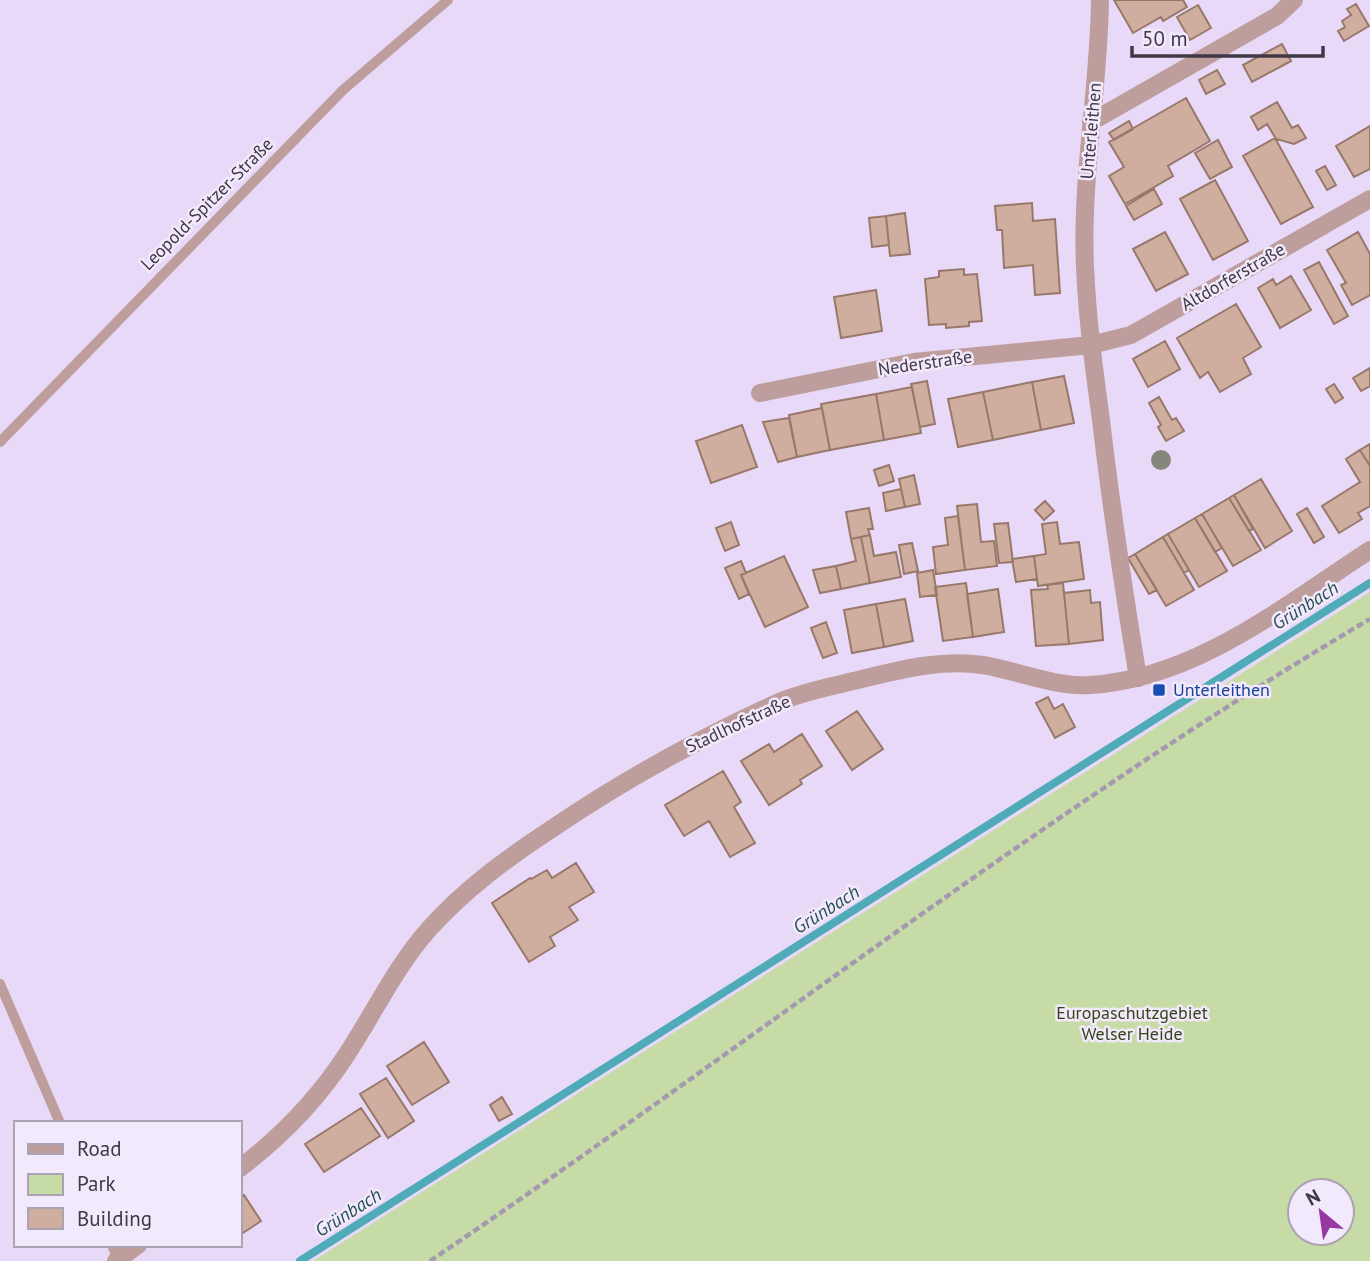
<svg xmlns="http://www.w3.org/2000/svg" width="1370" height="1261" font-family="'PT Sans',sans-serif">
<rect width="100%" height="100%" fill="#e9d9f8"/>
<!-- green -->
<path fill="#c6dba6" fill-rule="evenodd" d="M1370,592V1261H313ZM1300,1191H1342V1233H1300Z"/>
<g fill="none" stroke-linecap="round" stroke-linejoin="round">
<!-- stream -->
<path stroke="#4fabb7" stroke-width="8" d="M300,1261L1370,583"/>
</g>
<!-- building -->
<path fill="#d0ae9f" stroke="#98786a" stroke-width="2" d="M1114,0H1183L1187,7L1163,21L1161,17L1133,33Z
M1356,4L1369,26L1344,41L1338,31L1345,27L1342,21L1351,15L1347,9Z
M1198,5L1211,28L1190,40L1177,17Z
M1282,44L1291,61L1252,82L1243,65Z
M1217,70L1225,84L1206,94L1199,80Z
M1186,98L1210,141L1168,166L1173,176L1125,204L1109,176L1124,167L1109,142Z
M1277,102L1292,128L1298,125L1306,138L1294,144L1276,139L1267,124L1258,130L1251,117Z
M1129,121L1133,129L1114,140L1109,133Z
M1370,126V169L1354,177L1336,146Z
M1275,138L1313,207L1281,224L1243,156Z
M1218,140L1232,167L1210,179L1195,153Z
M1325,166L1336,185L1327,190L1316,171Z
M1215,180L1248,241L1213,260L1180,199Z
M1154,189L1162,204L1134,220L1126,206Z
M1032,203L1033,221L1055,219L1060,293L1035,295L1033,265L1004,268L1002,230H997L995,206Z
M905,213L910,254L890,256L886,216Z
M886,216L889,245L872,247L869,218Z
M1165,232L1188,274L1156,291L1133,249Z
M1358,232L1370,254V295L1352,305L1341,285L1346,283L1327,250Z
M1319,262L1348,316L1334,324L1304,270Z
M964,269V275L977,274L982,321L969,322V326L946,328V324L929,325L925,279L939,277V271Z
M1291,276L1311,310L1280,328L1258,288L1273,279L1276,285Z
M876,290L882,331L841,338L834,297Z
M1236,304L1261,347L1243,358L1251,374L1220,392L1208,372L1200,378L1177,338Z
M1165,341L1180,369L1148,387L1133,359Z
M1370,368V386L1361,391L1353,378Z
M1064,376L1074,423L1041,430L1032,382Z
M927,381L935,424L920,427L911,384Z
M1032,382L1041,430L993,440L983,392Z
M1334,384L1343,398L1335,403L1326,389Z
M912,387L921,433L884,440L876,394Z
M983,392L993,440L958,447L948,399Z
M876,394L884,440L830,450L821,404Z
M1159,397L1172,420L1176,418L1184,431L1166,441L1158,427L1161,425L1149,403Z
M822,408L830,450L797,457L789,415Z
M789,418L797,457L778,462L763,422Z
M742,425L757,467L711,483L696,441Z
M1370,444V466L1360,450Z
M1360,450L1370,466V506L1358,513L1362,519L1339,533L1322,506L1360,482L1346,459Z
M889,465L894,481L879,486L874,470Z
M914,475L920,504L905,507L899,479Z
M1261,479L1292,531L1265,548L1234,495Z
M901,489L905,507L886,511L883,493Z
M1234,495L1253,529L1249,531L1229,498Z
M1229,498L1261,550L1233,566L1202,514Z
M1045,501L1054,511L1044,520L1035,510Z
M977,504L981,542L994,541L997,566L965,570L957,506Z
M869,508L873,529H868L870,535L851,539L846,512Z
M1307,508L1324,537L1314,543L1297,514Z
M1202,514L1222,548L1215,552L1195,518Z
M958,516L965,570L936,574L933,547L948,545L945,518Z
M1195,518L1227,571L1199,587L1168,534Z
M731,522L739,545L725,551L716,528Z
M1057,522L1060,544L1079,542L1084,579L1038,586L1034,556L1046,554L1042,524Z
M1008,523L1013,562L999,563L994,524Z
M1168,534L1189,570L1184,573L1163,537Z
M870,535L874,556L896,552L901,577L870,583L861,537Z
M861,537L870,583L841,589L836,566L856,561L851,539Z
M1163,537L1194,590L1166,606L1135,554Z
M912,543L918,571L904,574L899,545Z
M1135,554L1157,590L1149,594L1128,558Z
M784,556L808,607L765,627L741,575Z
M1034,556L1037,579L1016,582L1012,559Z
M741,561L746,573L741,575L749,594L739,599L725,568Z
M836,566L841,589L820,593L813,570Z
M933,570L937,595L920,597L917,573Z
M966,583L973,637L943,641L935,587Z
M1063,583L1069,644L1036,646L1031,590L1048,589L1047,585Z
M998,589L1004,632L973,637L967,594Z
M1090,590L1091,603L1100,602L1103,640L1069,644L1064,593Z
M905,599L913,641L884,647L876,604Z
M876,604L884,647L852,653L844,610Z
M826,622L837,653L823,658L811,628Z
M1048,697L1054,709L1063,704L1075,727L1055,738L1036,703Z
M857,711L883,749L852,770L826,731Z
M802,734L822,766L800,780L802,784L769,805L741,761L769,744L774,752Z
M723,771L741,802L734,807L755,843L730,857L709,821L684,836L665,805Z
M576,863L594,892L569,907L578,920L550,937L555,946L529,962L492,903L530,878L531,879L547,870L552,878Z
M424,1042L449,1082L412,1105L387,1066Z
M386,1078L414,1121L388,1138L360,1094Z
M502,1097L512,1114L499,1121L490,1105Z
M361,1108L380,1136L324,1172L305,1144Z
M244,1195L261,1221L240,1235V1198Z"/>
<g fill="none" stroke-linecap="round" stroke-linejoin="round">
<!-- path -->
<path stroke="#a599b0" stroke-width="4.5" stroke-dasharray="7 3.5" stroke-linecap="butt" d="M430,1261C744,1049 1043,812 1370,619"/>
<!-- service -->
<path stroke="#be9d9d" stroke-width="10" d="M0,442L343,90L448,0
M0,984L60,1123
M112,1245L118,1259"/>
<!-- minor -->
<path stroke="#be9d9d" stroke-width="18" d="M1100,0C1099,89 1081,177 1085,266C1087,317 1094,369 1101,420C1111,506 1124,592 1138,678
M1091,122L1277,16L1294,0
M760,393L914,362L1091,345L1131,335L1370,199"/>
<!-- tertiary -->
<path stroke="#be9d9d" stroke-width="18" d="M240,1168C282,1136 318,1099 347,1054C374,1013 396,966 429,929C465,889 506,859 550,830C622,781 698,739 777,703C799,693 825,688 849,682C892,672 939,658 983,665C1019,671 1053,687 1090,685C1195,679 1285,605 1370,550
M116,1261L138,1245"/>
</g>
<!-- trees -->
<circle fill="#86877c" cx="1161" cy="460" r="10"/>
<!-- markers -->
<rect fill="#1a4fb4" stroke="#f3e9fc" stroke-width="2.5" x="1152" y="683" width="14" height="14" rx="3.5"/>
<g text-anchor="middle" stroke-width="5" stroke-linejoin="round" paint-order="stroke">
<!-- street labels -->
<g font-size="18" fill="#3f3945" stroke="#f3e9fc">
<text transform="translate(1091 131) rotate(-85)" y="6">Unterleithen</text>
<text transform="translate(207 204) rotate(-45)" y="6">Leopold-Spitzer-Straße</text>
<text transform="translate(1233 277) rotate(-30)" y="6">Altdorferstraße</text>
<text transform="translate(925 363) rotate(-8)" y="6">Nederstraße</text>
<text transform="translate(738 724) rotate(-25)" y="6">Stadlhofstraße</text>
</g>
<!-- transit labels -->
<g font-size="18" fill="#164399" stroke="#f3e9fc" text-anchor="start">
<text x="1173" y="696">Unterleithen</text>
</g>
<!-- park labels -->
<g font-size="18" fill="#354417" stroke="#f3e9fc">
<text x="1132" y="1019">Europaschutzgebiet<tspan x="1132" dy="21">Welser Heide</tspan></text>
</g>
<!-- water labels -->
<g font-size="19" font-style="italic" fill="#265055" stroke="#f3e9fc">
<text transform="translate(1305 605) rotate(-32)" y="7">Grünbach</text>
<text transform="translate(826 909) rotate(-32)" y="7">Grünbach</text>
<text transform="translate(348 1212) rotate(-32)" y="7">Grünbach</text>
</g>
</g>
<!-- legend -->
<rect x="14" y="1121" width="228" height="126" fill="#f3e9fc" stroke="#aba3b3" stroke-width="2"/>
<rect x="28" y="1144" width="35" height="10" fill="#be9d9d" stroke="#aba3b3" stroke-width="2"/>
<text x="77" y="1156" font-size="21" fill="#3f3945">Road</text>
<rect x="28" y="1174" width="35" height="21" fill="#c6dba6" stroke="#aba3b3" stroke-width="2"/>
<text x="77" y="1191" font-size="21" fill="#3f3945">Park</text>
<rect x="28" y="1208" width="35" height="21" fill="#d0ae9f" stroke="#aba3b3" stroke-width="2"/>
<text x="77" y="1226" font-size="21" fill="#3f3945">Building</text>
<!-- north arrow -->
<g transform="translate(1321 1212) rotate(331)"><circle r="33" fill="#f3e9fc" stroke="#aba3b3" stroke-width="2"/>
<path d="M0-5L12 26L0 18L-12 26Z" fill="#9638a2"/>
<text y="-10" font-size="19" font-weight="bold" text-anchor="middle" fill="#3f3945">N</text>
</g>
<!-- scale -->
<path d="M1132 46v10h191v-10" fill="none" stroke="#3f3945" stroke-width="3.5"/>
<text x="1142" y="46" font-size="21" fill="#3f3945" stroke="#f3e9fc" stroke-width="5" paint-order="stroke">50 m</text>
</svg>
